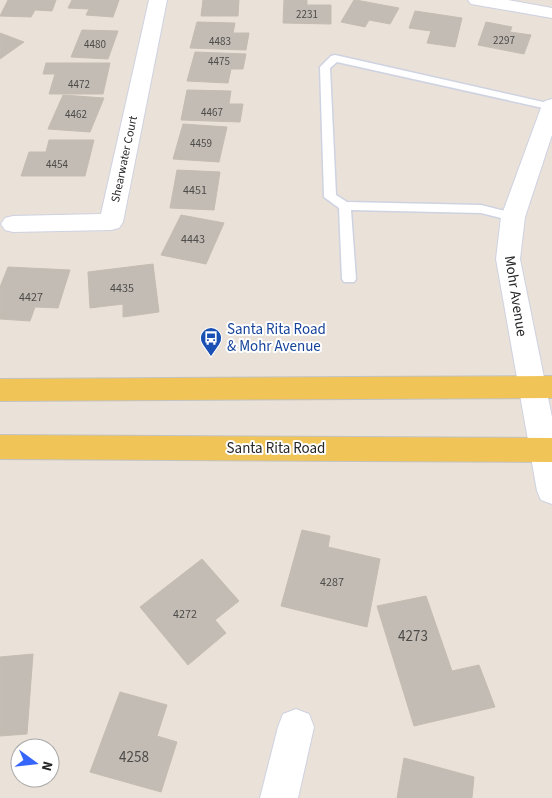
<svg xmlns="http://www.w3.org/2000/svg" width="552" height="798" font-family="'Source Sans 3',sans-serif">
<rect width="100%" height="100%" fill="#eae1d8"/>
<!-- building -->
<path fill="#c2bcb4" stroke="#c5bdb2" d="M8,0H56L52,11L35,10L31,17L0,16Z
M72,0H119L113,17L86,15L89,9L68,8Z
M203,0H239L238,16H201Z
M284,0H307V5H331V24L283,23Z
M354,0H356L399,8L390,24L369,20L365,27L341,22Z
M415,11L462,18L455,47L427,43L431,31L409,28Z
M197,22L235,23L233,33H249L246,50L190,48Z
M486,22L512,27L510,32L531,35L524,54L478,45Z
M82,30L118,31L108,59L71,57Z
M0,33L24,42L0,59Z
M195,52L246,54L243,69H231L228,83L187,81Z
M46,63H110L103,94H49L55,74H43Z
M187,90L231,91L229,104H243L240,122L181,120Z
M63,95L104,98L90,132L48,129Z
M183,124L227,127L219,162L173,159Z
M49,140H94L85,176H21L29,152H46Z
M177,170L220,172L214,210L170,208Z
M181,215L224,223L206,264L161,255Z
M153,264L159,312L123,317V304L90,308L88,272Z
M8,267L70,270L58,308L35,307L30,321L0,319V287Z
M302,530L330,536L328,547L380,559L367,627L281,606Z
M202,559L239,601L215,620L226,633L188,665L140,607Z
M426,596L452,671L479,665L495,707L414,726L377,606Z
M33,654L27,734L0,736V657Z
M120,692L167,705L157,736L177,742L161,792L90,772Z
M404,758L474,777L472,798H397Z"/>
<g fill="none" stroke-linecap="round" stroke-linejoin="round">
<!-- service casing -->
<g stroke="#ced2e1" stroke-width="3">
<path id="service" d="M335,55L552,104V110L337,62L330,68L336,195L347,202L481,205L517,214L519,217L517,220L513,221L481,213L351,210L356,279L354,282H344L342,279L339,208L324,197L320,67L331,56Z"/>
</g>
<!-- minor casing -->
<g stroke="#ced2e1" stroke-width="2">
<path id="minor" d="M149,0H167L123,222L119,228L111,230L13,232L5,230L1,224L5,218L13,216L101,214Z
M468,0H508L552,8V18L477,5L471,4Z
M552,99V135L525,217L520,259L552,417V504L541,500L537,491L496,259L501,217L542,105L545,101Z
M296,709L309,714L314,727L298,798H260L278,727L283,714Z"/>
</g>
<!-- primary casing -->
<g stroke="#c3c3c3" stroke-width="2">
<path id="primary" d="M552,376V398L0,401V379Z
M0,435L552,438V462L0,459Z"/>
</g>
<!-- service -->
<use href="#service" fill="#fff" fill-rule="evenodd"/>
<!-- minor -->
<use href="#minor" fill="#fff" fill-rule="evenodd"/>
<!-- primary -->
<use href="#primary" fill="#f0c457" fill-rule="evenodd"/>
</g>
<!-- icons -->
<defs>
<g id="bus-pin" transform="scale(1.125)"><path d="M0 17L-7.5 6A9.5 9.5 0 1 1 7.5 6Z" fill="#1a4fb4" stroke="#fff"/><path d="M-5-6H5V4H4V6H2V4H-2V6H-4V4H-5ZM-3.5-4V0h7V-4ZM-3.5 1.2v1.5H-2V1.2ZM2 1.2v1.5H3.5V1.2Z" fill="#fff"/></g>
</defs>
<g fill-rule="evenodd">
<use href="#bus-pin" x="211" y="338"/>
</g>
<g text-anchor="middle" stroke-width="4" stroke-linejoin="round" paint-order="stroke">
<!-- far-number labels -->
<g font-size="11" fill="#4e4c4a">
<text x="307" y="18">2231</text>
<text x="504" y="44">2297</text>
<text x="220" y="45">4483</text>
<text x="95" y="48">4480</text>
<text x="219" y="65">4475</text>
<text x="79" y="88">4472</text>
<text x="212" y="116">4467</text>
<text x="76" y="118">4462</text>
<text x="201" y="147">4459</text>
<text x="57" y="168">4454</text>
</g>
<!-- far-street labels -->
<g font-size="12" fill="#272727" stroke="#fff">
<text transform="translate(124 159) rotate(-78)" y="4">Shearwater Court</text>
</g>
<!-- number labels -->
<g font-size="12" fill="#4e4c4a">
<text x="195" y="194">4451</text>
<text x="193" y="243">4443</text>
<text x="122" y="292">4435</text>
<text x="31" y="301">4427</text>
<text x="332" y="586">4287</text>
<text x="185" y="618">4272</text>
</g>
<!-- street labels -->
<g font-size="15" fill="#272727" stroke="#fff">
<text transform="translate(516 296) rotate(81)" y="5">Mohr Avenue</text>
<text x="276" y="453">Santa Rita Road</text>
</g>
<!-- transit labels -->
<g font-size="15" fill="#164399" stroke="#fff" text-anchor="start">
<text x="227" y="334">Santa Rita Road<tspan x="227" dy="17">&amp; Mohr Avenue</tspan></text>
</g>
<!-- near-number labels -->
<g font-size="15" fill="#4e4c4a">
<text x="413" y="641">4273</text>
<text x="134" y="762">4258</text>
</g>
</g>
<!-- north arrow -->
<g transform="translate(35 763) rotate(105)"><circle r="24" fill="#ffffff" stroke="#a9a9a9"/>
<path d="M0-4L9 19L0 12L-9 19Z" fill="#3665f9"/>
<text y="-8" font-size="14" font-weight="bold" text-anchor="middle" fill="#272727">N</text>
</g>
</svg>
